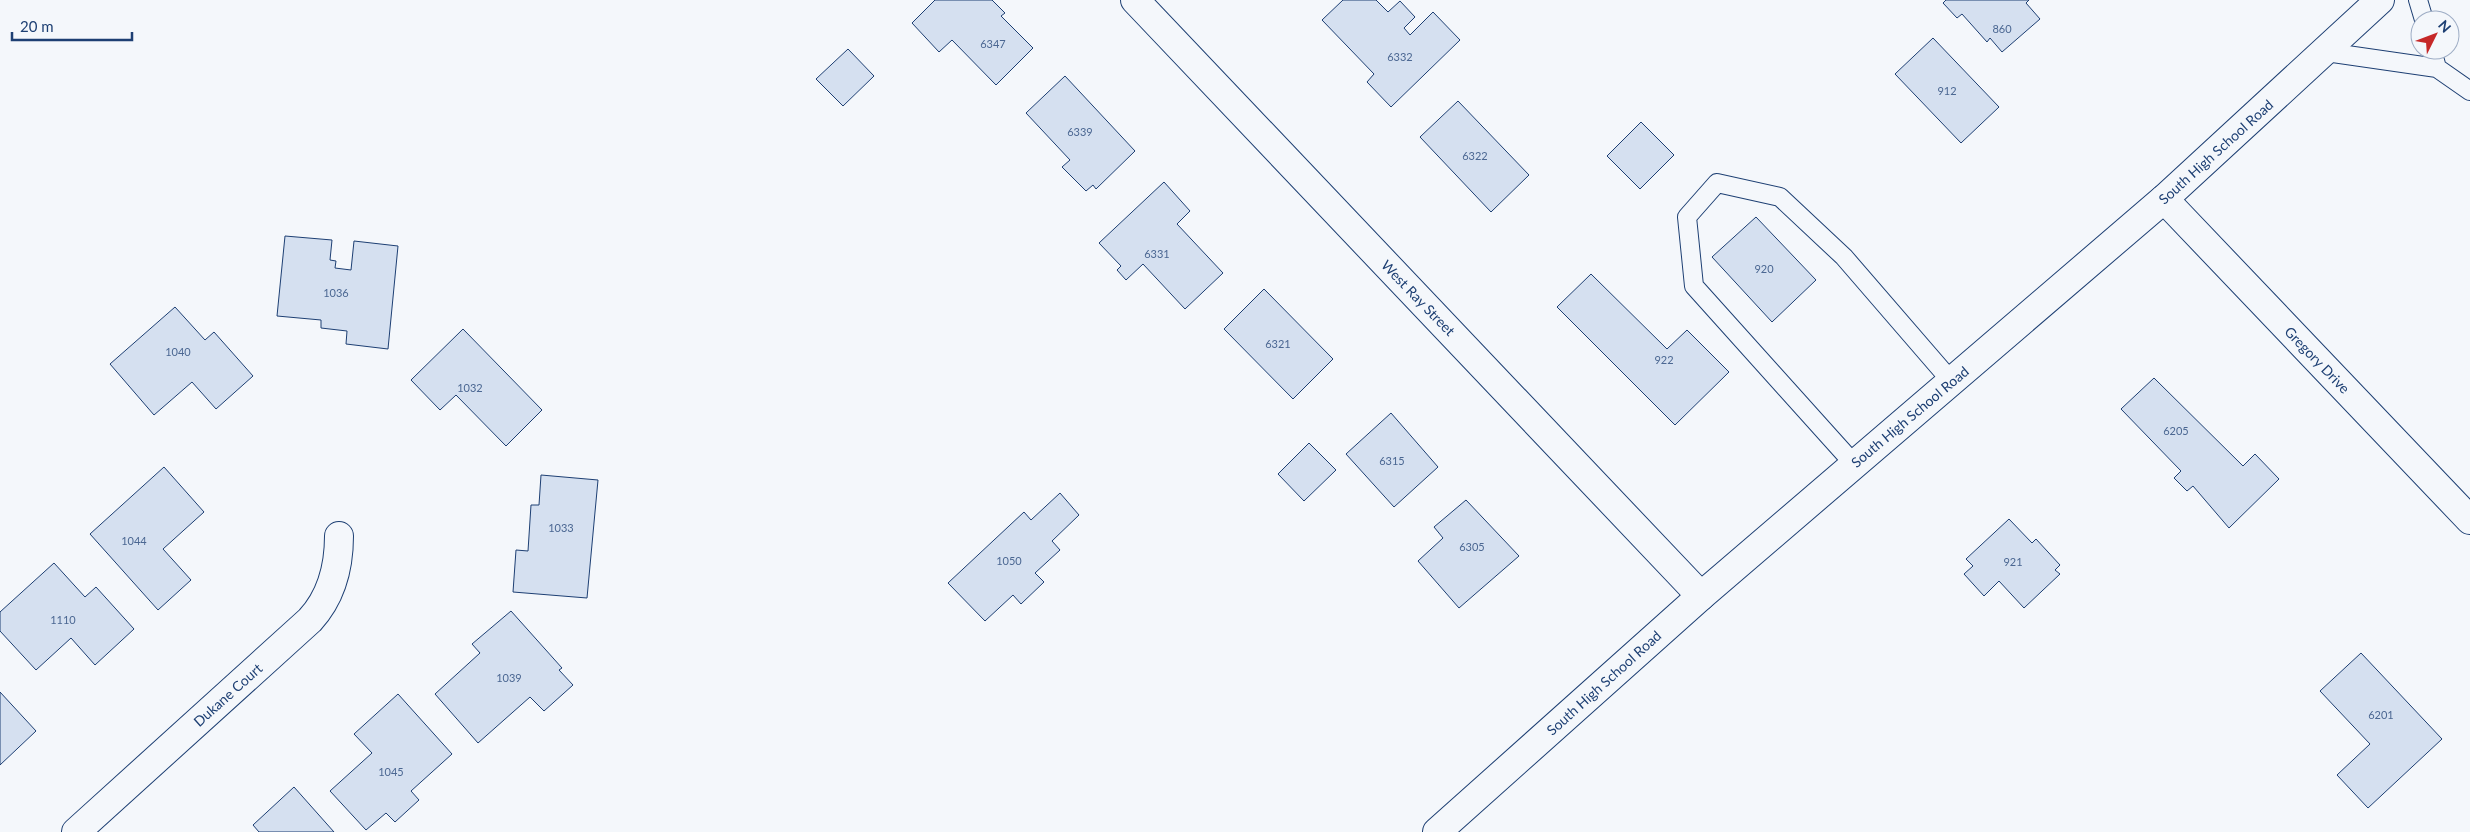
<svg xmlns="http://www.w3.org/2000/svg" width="2470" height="832" font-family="Lato,sans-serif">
<rect width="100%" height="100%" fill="#f4f7fb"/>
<!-- building -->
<path fill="#d5e0f0" stroke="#1d3f73" d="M935,0H992L1005,13L1001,16L1033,48L996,85L952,40L939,52L912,23Z
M1343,0H1376L1388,12L1400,1L1415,17L1404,28L1410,35L1433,12L1460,40L1391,107L1367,82L1374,74L1322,20Z
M1946,0H2029L2026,3L2040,19L2002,52L1990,38L1987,42L1962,14L1957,18L1943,3Z
M1933,38L1999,107L1961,143L1895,74Z
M848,49L874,76L843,106L816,79Z
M1065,76L1135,151L1096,189L1093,185L1086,191L1062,167L1070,160L1026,113Z
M1458,101L1529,175L1491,212L1420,137Z
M1641,122L1674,155L1640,189L1607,156Z
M1164,182L1190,211L1177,224L1223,273L1185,309L1143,264L1126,280L1117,270L1121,266L1099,243Z
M1756,217L1816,280L1772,322L1712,257Z
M285,236L332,240L330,260L336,261L335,268L351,270L354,241L398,246L388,349L346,344L347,331L321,328V320L277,316Z
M1591,274L1667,349L1687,330L1729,372L1675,425L1557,307Z
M1264,289L1333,359L1293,399L1224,329Z
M175,307L205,340L214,332L253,376L216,409L192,382L154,415L110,364Z
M463,329L542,410L506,446L456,395L440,410L411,380Z
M2154,378L2243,466L2255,454L2279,479L2229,528L2193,486L2187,491L2174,478L2181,471L2121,409Z
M1391,413L1438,467L1394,507L1346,454Z
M1309,443L1336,470L1304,501L1278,474Z
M164,467L204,512L163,549L191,580L158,610L90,534Z
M541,475L598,480L587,598L513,592L516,550L528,551L531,505H539Z
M1060,493L1079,515L1052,541L1060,550L1035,573L1044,582L1021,604L1013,595L985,621L948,583L1024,512L1031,520Z
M1466,500L1519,556L1459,608L1418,561L1443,538L1434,527Z
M2009,519L2032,543L2036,539L2060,565L2055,570L2060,574L2024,608L1999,581L1984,596L1964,574L1973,566L1966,559Z
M54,563L85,597L96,587L134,629L95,665L71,638L36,670L0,631V612Z
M511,611L562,668L559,670L573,685L544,711L530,697L478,743L435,694L480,653L472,644Z
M2361,653L2442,739L2368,808L2337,775L2370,744L2320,691Z
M0,692L36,731L0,765Z
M398,694L452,754L411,791L419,800L395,822L386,813L366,830L330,791L372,753L354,734Z
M294,787L334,832H259L253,825Z"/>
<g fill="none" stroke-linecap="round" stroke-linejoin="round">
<!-- lane casing -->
<g stroke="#1d3f73" stroke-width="20">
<path id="lane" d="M2418,0L2424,20
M2432,50L2437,68
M2326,52L2437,68L2470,91
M1854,464L1694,286L1687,217L1717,183L1780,197L1844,257L1952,382"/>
</g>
<!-- street casing -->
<g stroke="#1d3f73" stroke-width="30">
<path id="street" d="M1135,0L1701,596
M2164,199L2470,520
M76,832L310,620C332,596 339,567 339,536"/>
</g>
<!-- secondary casing -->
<g stroke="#1d3f73" stroke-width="30">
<path id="secondary" d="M1437,832L1701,596L2164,199L2380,0"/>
</g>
<!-- lane -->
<use href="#lane" stroke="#f4f7fb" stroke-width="18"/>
<!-- street -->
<use href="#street" stroke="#f4f7fb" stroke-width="28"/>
<!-- secondary -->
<use href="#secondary" stroke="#f4f7fb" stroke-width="28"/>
</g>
<g text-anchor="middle" stroke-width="4" stroke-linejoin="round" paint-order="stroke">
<!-- number labels -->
<g font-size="11" fill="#4b6792">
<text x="2002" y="33">860</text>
<text x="993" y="48">6347</text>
<text x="1400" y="61">6332</text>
<text x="1947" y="95">912</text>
<text x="1080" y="136">6339</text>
<text x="1475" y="160">6322</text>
<text x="1157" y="258">6331</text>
<text x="1764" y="273">920</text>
<text x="336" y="297">1036</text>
<text x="1278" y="348">6321</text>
<text x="178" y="356">1040</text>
<text x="1664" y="364">922</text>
<text x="470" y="392">1032</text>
<text x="2176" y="435">6205</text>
<text x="1392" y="465">6315</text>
<text x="561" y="532">1033</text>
<text x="134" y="545">1044</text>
<text x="1472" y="551">6305</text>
<text x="1009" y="565">1050</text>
<text x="2013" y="566">921</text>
<text x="63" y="624">1110</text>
<text x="509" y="682">1039</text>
<text x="2381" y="719">6201</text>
<text x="391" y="776">1045</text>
</g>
<!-- street labels -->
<g font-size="14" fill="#1d3f73" stroke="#f4f7fb">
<text transform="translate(2216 152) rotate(-42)" y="5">South High School Road</text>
<text transform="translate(1418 298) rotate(46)" y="5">West Ray Street</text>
<text transform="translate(2317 360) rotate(46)" y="5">Gregory Drive</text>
<text transform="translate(1910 417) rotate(-40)" y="5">South High School Road</text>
<text transform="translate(1604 683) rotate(-42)" y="5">South High School Road</text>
<text transform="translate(228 695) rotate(-42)" y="5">Dukane Court</text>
</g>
</g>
<!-- north arrow -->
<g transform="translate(2435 35) rotate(48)"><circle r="24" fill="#f4f7fb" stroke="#9eadc5"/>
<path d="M0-4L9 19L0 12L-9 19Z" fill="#c62828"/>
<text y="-8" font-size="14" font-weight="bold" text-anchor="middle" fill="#1d3f73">N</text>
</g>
<!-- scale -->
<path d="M12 32v8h120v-8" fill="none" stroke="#1d3f73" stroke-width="2.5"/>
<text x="20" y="32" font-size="15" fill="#1d3f73" stroke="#f4f7fb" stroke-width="4" paint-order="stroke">20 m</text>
</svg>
